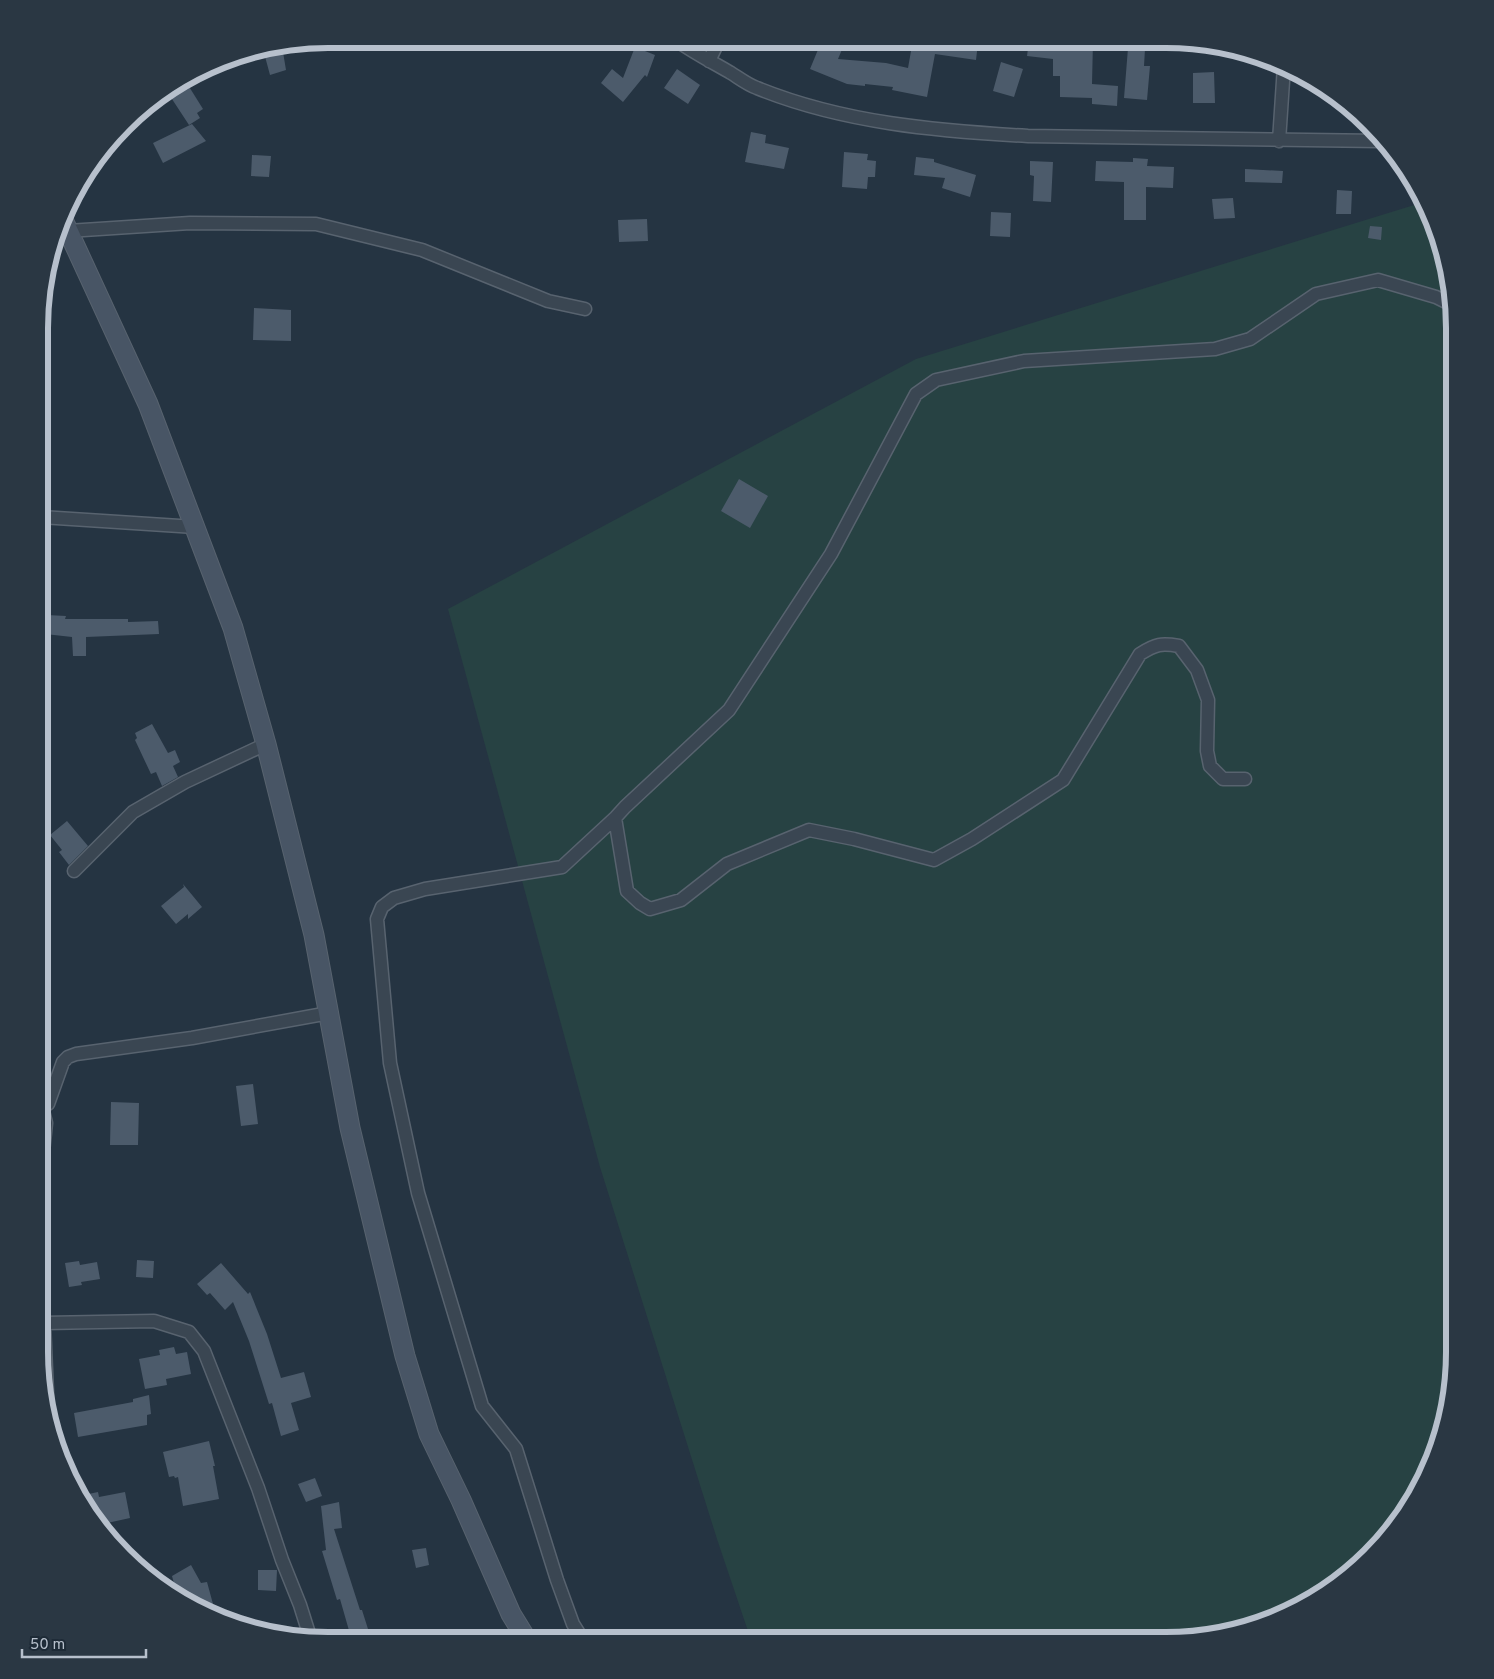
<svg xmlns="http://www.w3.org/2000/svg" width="1494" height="1679" font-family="Overpass,sans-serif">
<rect width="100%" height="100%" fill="#253442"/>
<!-- green -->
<path fill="#274243" d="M1424,202L1440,235L1455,309V1370L1440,1444L1416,1496L1371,1556L1327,1592L1259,1625L1185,1640H751L717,1539L600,1167L448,609L916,359Z"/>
<!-- building -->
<path fill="#4c5b6b" d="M822,40H846L838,59L886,63L908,68L913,40H957L978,43L976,60L935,54L927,97L892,90L893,87L865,84V86L847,84L810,69Z
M1029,41L1053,43V41H1093L1092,84L1118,86L1117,106L1092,104V98L1060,97V76H1053V59L1027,56Z
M282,46L286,70L270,75L263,49Z
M635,47L655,55L647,77L645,75L623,102L601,83L612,69L623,78Z
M1128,48L1145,49L1144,66H1150L1147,100L1124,98Z
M1001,62L1023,69L1014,97L993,91Z
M677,69L700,85L688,104L664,88Z
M1214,72L1215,103H1193V73Z
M188,85L203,109L197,113L200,118L189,125L170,96Z
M192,124L206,141L163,163L153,143Z
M751,132L766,135L765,143L789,148L784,169L745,162Z
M844,152L868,154L867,160L876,161L875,177H868L867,189L842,187Z
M252,155L271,156L269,177L251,176Z
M916,157L934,159V162L976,175L970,197L942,188L945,178L914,175Z
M1133,158L1148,159L1147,166L1174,167L1173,188L1146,187V220H1124V182L1095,181L1096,161L1133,162Z
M1030,161L1053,162L1051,202L1033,201L1034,176L1030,175Z
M1245,169L1283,171L1282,183L1245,182Z
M1337,190L1352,191L1351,214H1336Z
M1233,198L1235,218L1214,219L1212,199Z
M991,212L1011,213L1010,237L990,236Z
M647,219L648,241L619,242L618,220Z
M1370,226L1382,227L1381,240L1368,238Z
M254,308L291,310V341L253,340Z
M739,479L768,496L750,528L721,511Z
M47,615L66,616L65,619H128V622L158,621L159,634L86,637V656H73L72,637L45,634Z
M152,724L168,753L175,750L180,762L173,766L178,777L162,786L156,772L151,774L135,740L137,738L135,733Z
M67,821L88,846L69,865L59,852L62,850L50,835Z
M183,884L202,907L188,919V914L176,924L161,906L184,887Z
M253,1084L258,1124L241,1126L236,1086Z
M111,1102L139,1103L138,1145H110Z
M137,1260L154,1261L153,1278L136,1277Z
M79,1261L80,1265L97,1262L100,1279L81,1282L82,1285L69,1287L65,1263Z
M221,1263L248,1294L250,1292L267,1334L281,1378L304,1372L311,1397L291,1403L299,1430L281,1436L272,1403L269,1404L249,1341L233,1302L225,1310L210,1293L207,1295L197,1284Z
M174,1347L176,1354L187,1352L191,1374L166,1379L167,1385L145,1389L139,1359L160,1355L159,1350Z
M149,1395L151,1414L147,1415V1425L78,1437L74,1413L133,1402V1399Z
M209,1441L215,1466H213L219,1499L183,1506L178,1477L175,1478L174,1476L169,1477L163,1452Z
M315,1478L322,1496L306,1502L298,1484Z
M98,1492L99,1497L125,1492L130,1518L98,1525L87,1512L79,1496Z
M339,1502L342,1528L334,1529L360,1610H362L368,1629L350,1634L340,1599L337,1600L322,1551L326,1550L321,1506Z
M426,1548L429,1565L416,1568L412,1550Z
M191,1565L201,1583L207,1582L216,1615L183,1602L178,1598L172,1576Z
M258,1570H277L276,1591L258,1590Z"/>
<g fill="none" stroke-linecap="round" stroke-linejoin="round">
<!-- street casing -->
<g stroke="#58636f" stroke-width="15">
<path id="street" d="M676,40C693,52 712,62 731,73C739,78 748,85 757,88C843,123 937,131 1028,136L1381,141
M709,61L719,40
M1279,141L1284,66
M68,231L190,223L316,224L422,250L548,301L585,309
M41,517L195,527
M615,818L627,891L640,903L650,909L681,900L727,864L809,830L854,839L934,860L972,839L1063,780L1140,654C1156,644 1161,643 1179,646L1197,670L1208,700L1207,751L1210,766L1223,779H1245
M74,871L133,812L185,782L266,744
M40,1107L48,1104L63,1062L68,1057L76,1054L192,1038L329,1013
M40,1181L46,1123L42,1107
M39,1295L44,1323L48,1416
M44,1323L154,1321L189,1332L204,1351L258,1488L282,1560L300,1605L311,1640
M583,1640L573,1624L557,1580L516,1449L482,1406L418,1193L390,1063L377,919L382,907L394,898L425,889L562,867L615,818L625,807L729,710L831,554L916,394L936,380L1024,361L1215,349L1250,339L1316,294L1378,280L1436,297L1454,306"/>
</g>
<!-- secondary casing -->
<g stroke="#58636f" stroke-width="21">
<path id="secondary" d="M64,222L148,404L233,628L266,744L314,935L350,1128L405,1356L429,1434L461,1500L511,1614L527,1640"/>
</g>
<!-- street -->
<use href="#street" stroke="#3a4652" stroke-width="12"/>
<!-- secondary -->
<use href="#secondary" stroke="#485565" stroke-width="19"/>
</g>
<!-- crop -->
<path d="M0 0H1494V1679H0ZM328 48H1166A280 280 0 0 1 1446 328V1352A280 280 0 0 1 1166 1632H328A280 280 0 0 1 48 1352V328A280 280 0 0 1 328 48Z" fill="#2a3743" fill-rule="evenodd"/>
<path fill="none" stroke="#b7c0cc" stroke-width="6" d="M328 48H1166A280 280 0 0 1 1446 328V1352A280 280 0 0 1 1166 1632H328A280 280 0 0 1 48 1352V328A280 280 0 0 1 328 48Z"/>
<!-- scale -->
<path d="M22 1649v8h124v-8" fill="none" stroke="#b7c0cc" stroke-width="2.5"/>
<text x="30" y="1649" font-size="15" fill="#b7c0cc" stroke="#1e2b37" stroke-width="4" paint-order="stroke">50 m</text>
</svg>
